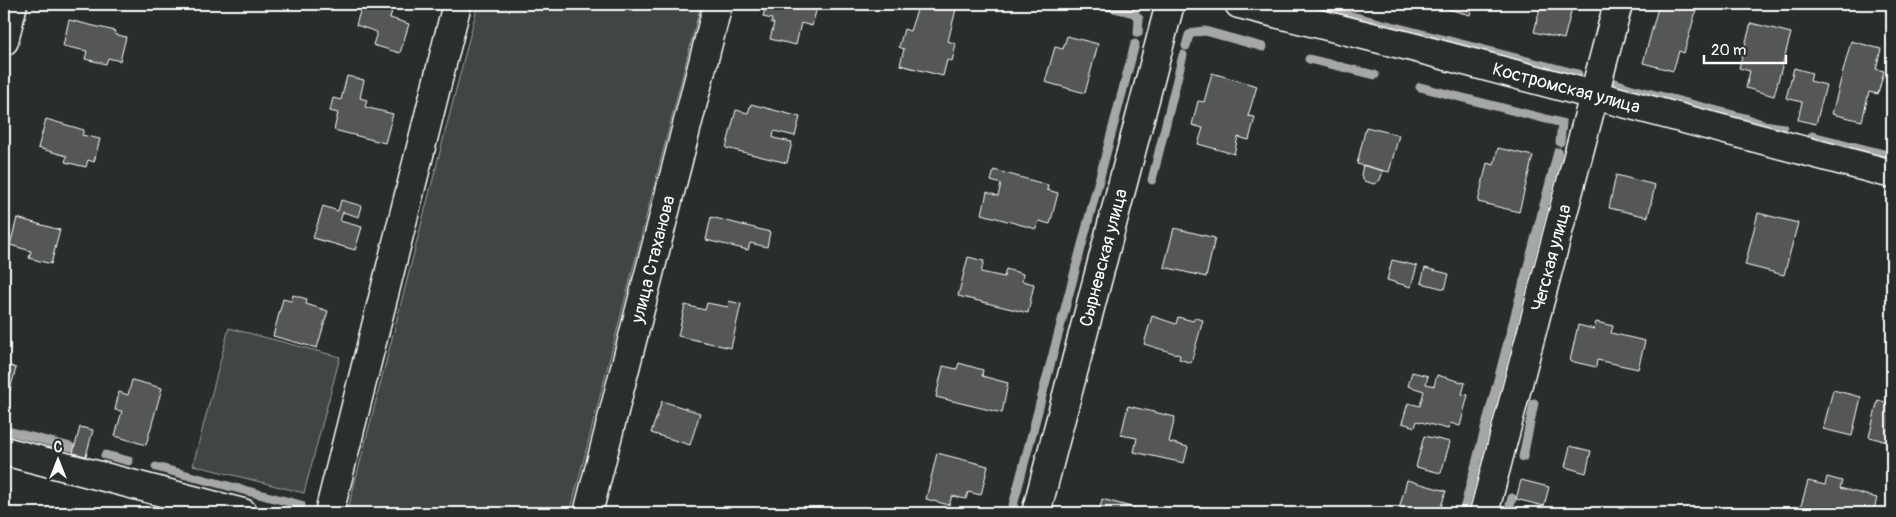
<svg xmlns="http://www.w3.org/2000/svg" width="1896" height="517" font-family="Pangolin,sans-serif">
<rect width="100%" height="100%" fill="#2a2d2e"/>
<filter id="ink" filterUnits="userSpaceOnUse"><feTurbulence type="fractalNoise" baseFrequency=".02" numOctaves="2"/><feDisplacementMap in="SourceGraphic" scale="10" xChannelSelector="R" yChannelSelector="G"/><feConvolveMatrix kernelMatrix="1 2 1 2 8 2 1 2 1" color-interpolation-filters="sRGB"/></filter>
<g filter="url(#ink)">
<!-- green -->
<path fill="#414445" stroke="#a0a2a2" d="M478,4H701L570,513H347Z
M229,328L340,357L304,493L193,465Z"/>
<g fill="none" stroke-linecap="round" stroke-linejoin="round">
<!-- stream -->
<path stroke="#a6a7a7" stroke-width="9" d="M1097,4L1134,13L1139,19L1138,33
M1305,4L1578,74
M1186,46L1189,35L1195,32L1205,31L1263,47
M1309,59L1375,75
M1615,83L1629,88L1745,118L1764,125L1783,128
M1420,87L1562,123L1560,142
M1812,136L1892,156
M1152,180L1183,55
M4,430L71,447
M105,455L129,461
M1523,457L1534,403
M156,467L301,505
M1011,513L1135,44
M1463,513L1558,152
M1508,513L1512,498"/>
</g>
<!-- building -->
<path fill="#555758" stroke="#fff" d="M375,4L393,7L390,18L409,24L400,53L373,45L377,32L356,25L361,8L372,12Z
M766,4H818L812,26L801,23L796,45L770,39L774,23H771L772,19L763,17Z
M919,4H937L956,9L948,41L956,44L952,61L947,60L943,76L900,65L904,49L899,47L904,29L910,31Z
M1437,4H1473L1470,15L1437,6Z
M1541,4H1573L1564,39L1534,32Z
M1659,4H1698L1684,53L1679,51L1673,71L1643,63Z
M69,20L115,31L114,34L126,37L120,61L108,58L106,64L85,59L87,51L63,46Z
M1751,23L1791,33L1774,96L1746,88L1750,71L1739,68Z
M1067,36L1098,44L1085,93L1045,82L1055,47L1063,49Z
M1851,41L1881,49L1876,69L1884,71L1878,94L1869,92L1862,121L1832,114Z
M1794,68L1812,73L1810,81L1826,85L1816,124L1798,120L1802,102L1786,98Z
M1212,73L1257,86L1248,116L1255,117L1249,140L1238,137L1234,154L1198,144L1203,128L1192,125L1198,101L1204,102Z
M347,76L364,80L360,98L367,100L365,107L393,114L385,143L334,130L338,113L330,111L333,98L341,100Z
M751,104L800,117L795,136L774,131L773,138L792,142L787,163L726,148L736,110L748,113Z
M46,119L84,130L82,135L100,139L94,162L88,160L86,167L65,162L67,156L38,148Z
M1366,127L1399,135L1389,172L1357,164Z
M1498,148L1533,156L1519,212L1478,202L1487,163L1494,165Z
M1363,165L1383,171L1380,180L1374,184L1364,181L1361,175Z
M994,170L1048,185L1047,190L1058,193L1050,224L1039,221L1036,229L982,214L987,192L998,196L1001,184L991,181Z
M1616,175L1655,185L1648,217L1609,208Z
M341,200L362,206L359,217L343,212L340,221L362,227L355,250L313,238L323,206L338,211Z
M1758,213L1798,223L1784,275L1745,265Z
M711,217L770,232L767,247L750,243L748,250L706,240Z
M17,218L60,230L51,264L29,258L31,251L10,245Z
M1174,228L1215,238L1206,277L1164,267Z
M1892,253V283L1886,281Z
M968,257L984,261L981,272L1004,277L1006,269L1023,274L1022,281L1034,284L1028,313L958,296Z
M1392,260L1417,266L1411,287L1387,280Z
M1425,268L1449,274L1445,289L1421,283Z
M293,295L307,299L306,304L328,311L317,348L273,336L283,299L291,301Z
M729,301L741,304L731,348L678,336L685,305L705,310L707,303L728,307Z
M1152,316L1176,324L1178,317L1193,321L1195,318L1203,320L1191,363L1179,359L1180,355L1144,344Z
M1596,322L1613,326L1611,333L1645,341L1638,369L1597,360L1596,367L1570,361L1578,325L1594,329Z
M959,363L983,370L982,376L1008,383L1002,413L936,397L943,366L957,369Z
M4,364L16,368L5,408L4,407Z
M1412,372L1428,376L1426,384L1434,386L1437,375L1465,383L1462,394L1468,395L1460,426L1450,423L1448,429L1417,421L1415,427L1402,423L1408,403L1420,406L1424,391L1408,386Z
M132,380L162,388L146,445L115,436L122,411L115,410L119,392L128,395Z
M1833,390L1861,397L1852,436L1823,429Z
M1878,400L1892,404V443L1869,437Z
M662,401L700,413L690,445L651,433Z
M1128,406L1175,417L1169,442L1188,447L1184,463L1134,452L1137,438L1121,435Z
M80,427L93,430L86,456L73,453Z
M1424,436L1450,442L1441,473L1416,467Z
M1570,446L1591,451L1586,473L1565,467Z
M937,453L988,466L981,495L968,492L966,499L952,496L949,505L926,499Z
M1827,477L1842,481L1840,488L1877,498L1873,513H1799L1808,481L1825,485Z
M1407,480L1446,491L1439,513H1398Z
M1521,480L1549,487L1544,506L1516,499Z
M1102,499L1153,513H1155H1099Z"/>
<g fill="none" stroke-linecap="round" stroke-linejoin="round">
<!-- minor casing -->
<g stroke="#fff" stroke-width="31">
<g id="minor">
<path d="M4,41L13,4"/>
<path d="M4,451L243,513"/>
<path d="M329,513L457,4"/>
<path id="s1" d="M588,513L718,4"/>
<path id="s2" d="M1036,513L1170,4"/>
<path id="s3" d="M1484,513L1618,4"/>
</g>
</g>
<!-- tertiary casing -->
<g stroke="#fff" stroke-width="31">
<g id="tertiary">
<path id="s4" d="M1239,4L1416,48L1892,174"/>
</g>
</g>
<!-- minor -->
<use href="#minor" stroke="#2a2d2e" stroke-width="28"/>
<!-- tertiary -->
<use href="#tertiary" stroke="#2a2d2e" stroke-width="28"/>
</g>
</g>
<g text-anchor="middle" stroke-width="4" stroke-linejoin="round" paint-order="stroke">
<!-- street labels -->
<g font-size="18" fill="#fff" stroke="#2a2d2e">
<text dy="6" stroke="none"><textPath href="#s4" startOffset="338">Костромская улица</textPath></text>
<text dy="6" stroke="none"><textPath href="#s1" startOffset="262">улица Стаханова</textPath></text>
<text dy="6" stroke="none"><textPath href="#s2" startOffset="264">Сырневская улица</textPath></text>
<text dy="6" stroke="none"><textPath href="#s3" startOffset="264">Чегская улица</textPath></text>
</g>
</g>
<!-- margin -->
<rect width="1896" height="517" fill="none" stroke="#2a2d2e" stroke-width="20"/>
<rect x="10" y="10" width="1876" height="497" fill="none" stroke="#fff" stroke-width="2" filter="url(#ink)"/>
<!-- north arrow -->
<g transform="translate(58 460)" stroke="#2a2d2e" stroke-width="4" paint-order="stroke">
<path d="M0-4L9 19L0 12L-9 19Z" fill="#ffffff"/>
<text y="-8" font-size="14" font-weight="bold" text-anchor="middle" fill="#ffffff">С</text>
</g>
<!-- scale -->
<path d="M1704 55v8h82v-8" fill="none" stroke="#ffffff" stroke-width="2.5"/>
<text x="1711" y="55" font-size="15" fill="#ffffff" stroke="#2a2d2e" stroke-width="4" paint-order="stroke">20 m</text>
</svg>
